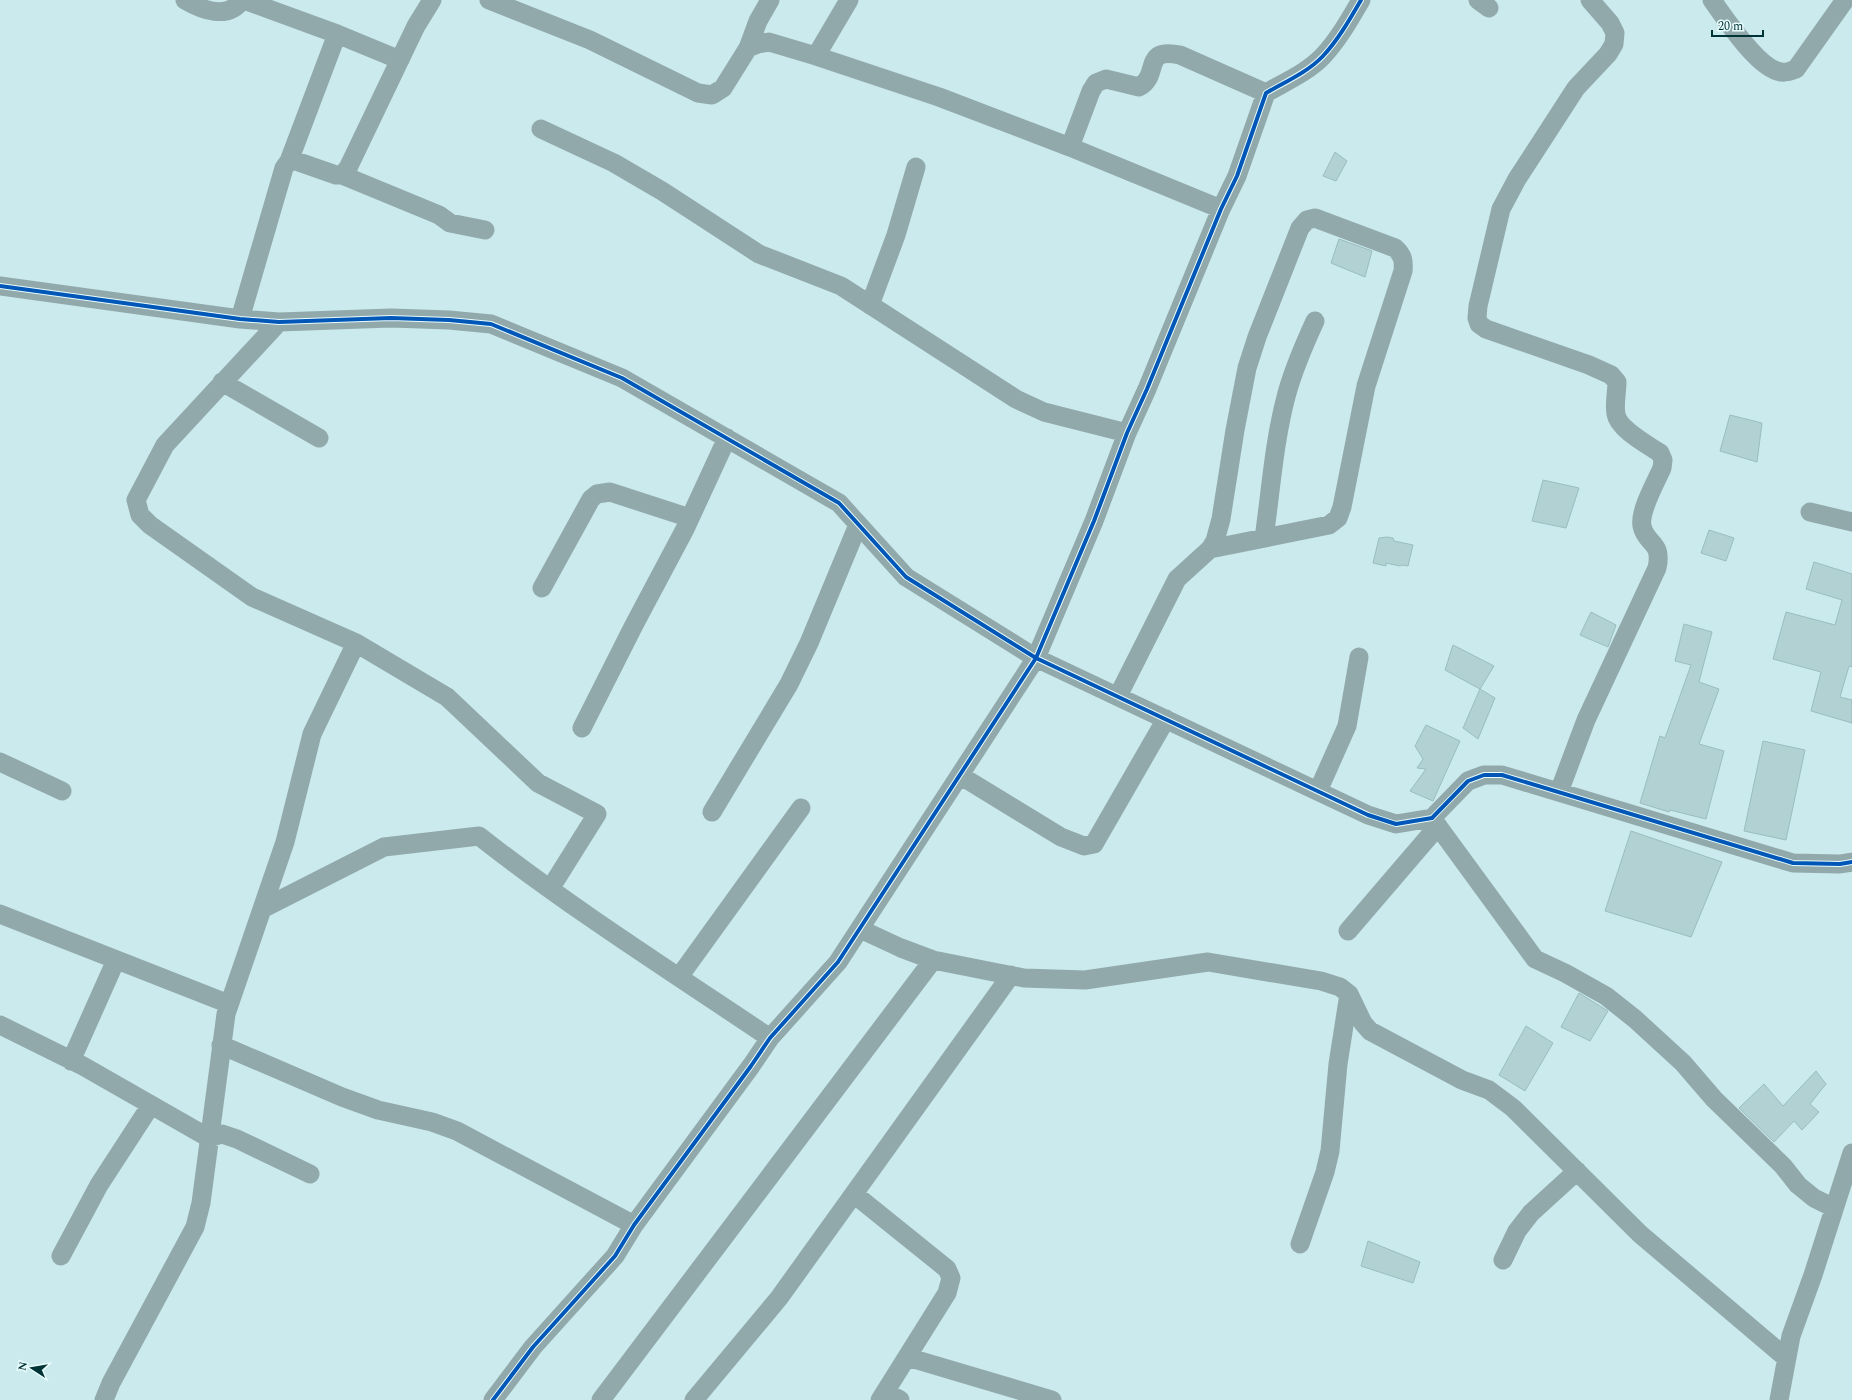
<svg xmlns="http://www.w3.org/2000/svg" width="1852" height="1400" font-family="Spectral,serif">
<rect width="100%" height="100%" fill="#caeaed"/>
<!-- building -->
<path fill="#b2d1d3" stroke="#9abdc0" d="M1335,152L1347,161L1336,181L1323,176Z
M1339,239L1372,251L1365,277L1331,263Z
M1730,415L1762,423L1757,462L1720,451Z
M1543,480L1579,488L1566,528L1532,521Z
M1709,530L1734,538L1726,561L1701,553Z
M1387,537L1393,538L1394,541L1413,545L1408,566L1402,565L1400,566L1386,563V566L1373,563L1379,538Z
M1814,562L1852,574V667L1849,666L1840,697L1852,700V723L1811,711L1821,672L1773,659L1786,612L1835,625L1842,600L1806,589Z
M1591,612L1616,625L1608,647L1580,635Z
M1684,624L1712,632L1699,682L1719,689L1699,744L1724,751L1706,819L1670,810L1669,812L1640,803L1660,736L1665,738L1691,665L1675,661Z
M1453,645L1494,666L1480,689L1445,670Z
M1480,689L1495,698L1478,739L1463,728Z
M1426,725L1460,741L1433,801L1410,791L1426,769L1417,768L1423,759L1415,746Z
M1763,741L1805,750L1786,840L1744,831Z
M1631,831L1722,862L1691,937L1605,911Z
M1579,993L1608,1011L1590,1041L1561,1027Z
M1526,1026L1553,1043L1525,1091L1499,1075Z
M1816,1071L1826,1084L1810,1104L1819,1112L1802,1130L1794,1121L1774,1142L1739,1108L1764,1084L1783,1106Z
M1368,1241L1420,1262L1413,1283L1361,1266Z"/>
<g fill="none" stroke-linecap="round" stroke-linejoin="round">
<!-- minor -->
<path stroke="#92a9ac" stroke-width="19" d="M185,0C202,10 228,20 242,0
M244,0L337,34L289,161
M489,0L590,40L698,93L712,95L723,88L748,48L758,44L769,42L816,56L939,97L1070,147
M1478,0L1489,8
M1712,0C1725,18 1758,69 1781,72C1786,73 1791,71 1796,69L1845,0
M337,34L400,60
M748,48L758,21L770,0
M816,56L849,0
M541,129L614,163L662,191L759,254L841,286L1016,399L1044,412L1127,433
M342,175L439,215L450,223L485,230
M1221,209L1070,147L1091,91L1096,83L1106,79L1139,87C1161,75 1141,47 1180,55L1266,93
M0,286L240,319L279,322L391,318L449,320L491,324L622,378L839,503L906,577L1036,658L1368,815L1396,824L1432,818L1468,781L1484,775H1502L1793,863L1840,864L1852,862
M870,305L896,235L916,167
M240,319L284,168L289,161L293,160L336,175H342L348,168L416,26L432,0
M279,322L165,445L136,500L140,515L150,525L252,597L356,643L447,697L538,783L597,814L550,889
M222,382L319,438
M1810,512L1852,522
M1264,538C1271,490 1274,440 1287,393C1294,368 1304,345 1315,321
M542,588L591,499L597,494L610,492L690,518
M1118,696L1177,579L1210,549L1215,541L1221,519L1235,430L1247,368L1257,337L1300,228L1307,220L1315,218L1395,248C1403,255 1404,261 1403,271L1366,386L1342,507L1338,518L1329,525L1210,549
M582,728L634,625L685,529L727,438
M0,762L62,791
M961,776L1061,837L1084,846L1094,844L1166,719
M1318,791L1347,726L1359,657
M1559,792L1586,720L1657,568C1663,541 1646,545 1642,526C1639,511 1656,482 1662,468L1663,460L1660,453C1648,445 1618,429 1616,414C1614,404 1617,392 1617,382L1611,375L1589,365L1486,329L1479,324L1477,318L1478,306L1501,209L1517,179L1576,88L1608,54L1614,44L1615,33L1610,23L1590,0
M712,812L789,684L809,643L858,525
M1432,818L1535,959L1565,973L1606,996L1635,1019L1683,1063L1714,1099L1783,1166L1798,1185L1814,1198L1834,1208
M262,909L384,847L479,836C572,909 672,972 770,1038
M0,914L229,1004
M860,929L901,948L933,960L1024,978L1085,980L1208,962L1321,981L1340,987L1349,994L1363,1023L1370,1031L1462,1080L1489,1090L1513,1108L1640,1234L1785,1357
M1348,931L1438,826
M679,977L801,808
M0,1025L83,1066L209,1138L222,1134L237,1139L310,1174
M221,1045L342,1097L378,1110L432,1122L457,1131L634,1225
M71,1061L116,960
M854,1194L947,1269L951,1278L947,1293L880,1400
M1300,1244L1325,1172L1330,1151L1338,1064L1349,994
M61,1256L99,1185L151,1105
M1503,1260L1517,1231L1531,1213L1577,1171
M907,1357L1052,1400
M885,1392L900,1400
M104,1400L111,1383L195,1227L201,1203L226,1014L285,842L312,734L356,643
M493,1400L533,1347L615,1256L634,1225L751,1066L770,1038L838,962L1036,658L1094,521L1127,433L1147,389L1221,209L1237,176L1266,93C1285,82 1308,72 1323,56C1338,40 1350,19 1361,0
M601,1400L933,960
M694,1400L779,1298L1011,975
M1779,1400L1791,1336L1813,1275L1852,1153"/>
<!-- cycleway casing -->
<g stroke="#e9fcfd" stroke-width="6">
<path id="cycleway" d="M0,286L240,319L279,322L391,318L449,320L491,324L622,378L839,503L906,577L1036,658L1368,815L1396,824L1432,818L1468,781L1484,775H1502L1793,863L1840,864L1852,862
M493,1400L533,1347L615,1256L634,1225L751,1066L770,1038L838,962L1036,658L1094,521L1127,433L1147,389L1221,209L1237,176L1266,93C1285,82 1308,72 1323,56C1338,40 1350,19 1361,0"/>
</g>
<!-- cycleway -->
<use href="#cycleway" stroke="#0057b8" stroke-width="4"/>
</g>
<!-- north arrow -->
<g transform="translate(32 1368) rotate(282)" stroke="#e9fcfd" stroke-width="3" paint-order="stroke">
<path d="M0-3L7 15L0 10L-7 15Z" fill="#003336"/>
<text y="-6" font-size="11" font-weight="bold" text-anchor="middle" fill="#003336">N</text>
</g>
<!-- scale -->
<path d="M1712 30v6h51v-6" fill="none" stroke="#003336" stroke-width="2"/>
<text x="1718" y="30" font-size="12" fill="#003336" stroke="#e9fcfd" stroke-width="3" paint-order="stroke">20 m</text>
</svg>
